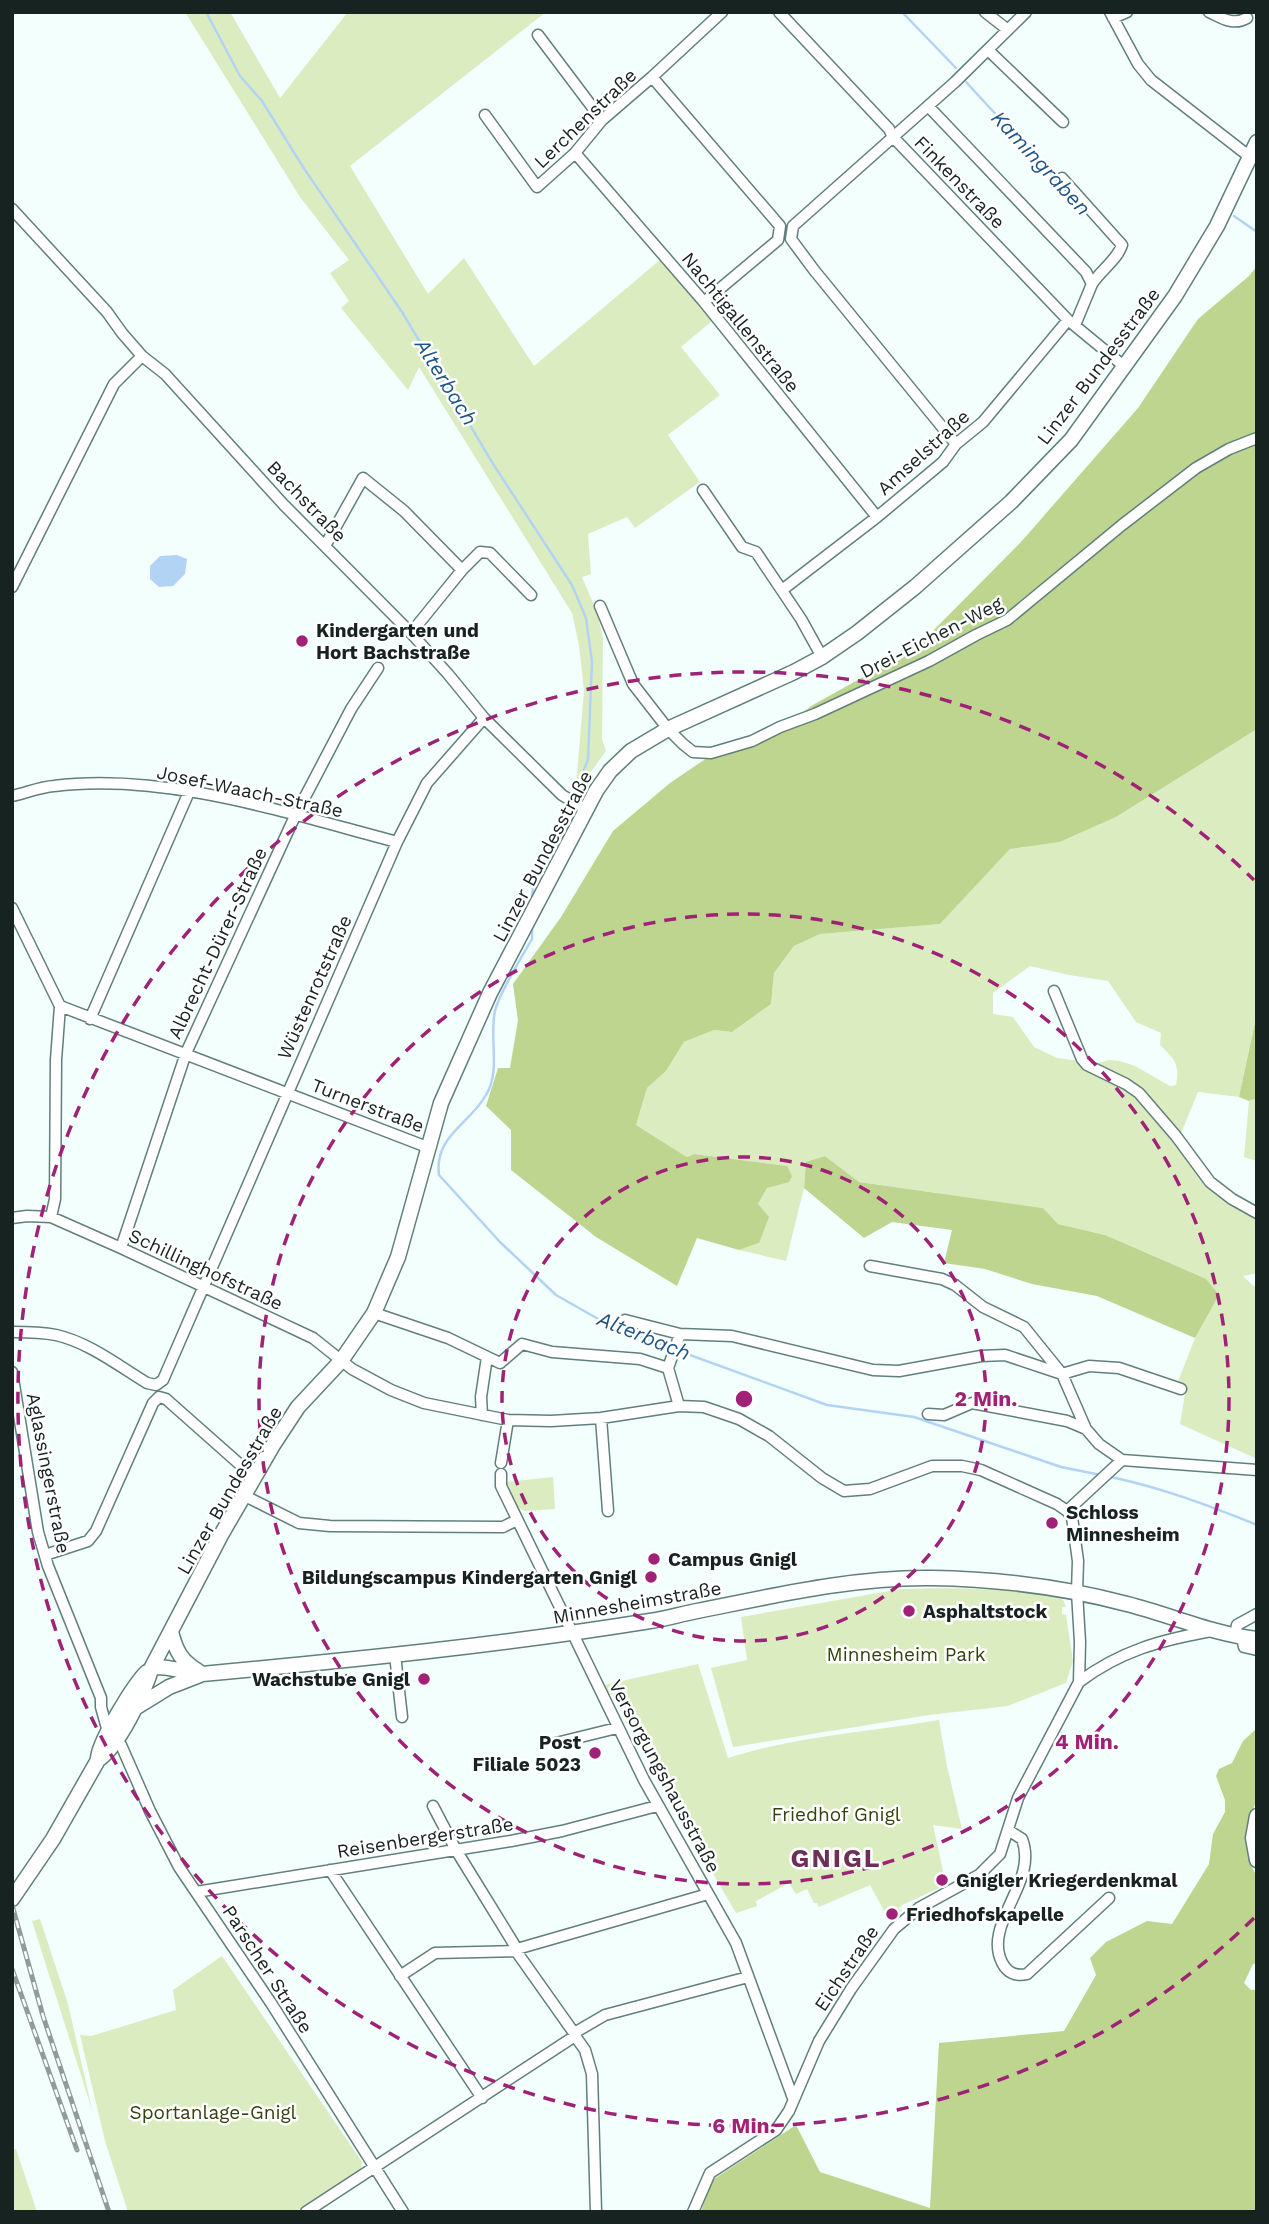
<svg xmlns="http://www.w3.org/2000/svg" width="1269" height="2224" font-family="'Work Sans',sans-serif">
<rect width="100%" height="100%" fill="#f2fffd"/>
<!-- green -->
<path fill="#dcecc1" fill-rule="evenodd" d="M185,12H230L280,98L348,12H546L350,166L428,294L464,258L534,366L660,260L712,321L681,347L720,395L668,435L700,482L635,528L627,517L588,534L591,574L582,577L597,612L603,638L602,739L606,751L582,784L576,785L584,691L579,645L572,613L419,367L408,390L341,308L349,301L330,273L349,260L300,197Z
M1257,729V1013L1239,1097L1198,1092L1177,1143L1207,1181L1257,1215V1273L1243,1276L1257,1289V1459L1180,1424L1186,1387L1177,1384L1195,1338L1219,1295L1105,1235L1058,1224L1043,1208L859,1182L825,1156L806,1163L804,1188L786,1261L739,1250L759,1243L758,1204L767,1188L787,1166L694,1154L687,1157L636,1125L647,1088L666,1071L684,1042L714,1030L732,1032L771,1004L774,973L794,946L820,934L940,924L1010,849L1060,842L1116,817ZM1030,966L1069,975L1108,981L1136,1022L1161,1033L1160,1045C1175,1059 1180,1065 1176,1085L1170,1086L1135,1066L1120,1061L1109,1060L1098,1063L1057,1058L1034,1047L1013,1017L993,1014V993Z
M1257,1098V1161L1244,1157L1249,1101Z
M553,1477L555,1509L525,1511L518,1508L506,1482Z
M950,1588L1003,1590L1056,1596L1063,1600L1066,1607H1062V1614L1066,1615L1073,1661L1066,1683L1008,1706L929,1715L733,1747L711,1668L747,1660L741,1617L901,1589Z
M698,1664L728,1758C796,1736 869,1732 939,1720L947,1766L962,1829L933,1825L946,1885L902,1905L899,1909L902,1910L897,1917L888,1918L870,1885L819,1907L817,1903H814L807,1889L796,1894L789,1883L756,1901L757,1906L736,1913L665,1791L614,1693L607,1696L604,1685Z
M40,1919L68,2004L93,2113L32,1921Z
M222,1956L362,2162L361,2171L295,2212H128L105,2141L80,2035L91,2036L176,2010L173,1990Z
M16,2149L37,2212L12,2210V2150Z"/>
<!-- forest -->
<path fill="#bdd58f" d="M1257,266V729L1116,817L1060,842L1010,849L940,924L820,934L794,946L774,973L771,1004L732,1032L714,1030L684,1042L666,1071L647,1088L636,1125L687,1157L694,1154L787,1166L792,1176L789,1182L767,1188L758,1204L769,1217L759,1243L739,1250L697,1238L677,1286L596,1237L511,1170V1130L486,1106L498,1068H510L518,1020L513,984L561,917L613,831L670,783L723,747L790,723L811,706L883,666L893,665L917,647L1021,542L1138,408L1198,319L1249,276Z
M1257,1013V1098L1249,1101L1239,1097Z
M825,1156L859,1182L1043,1208L1058,1224L1105,1235L1206,1279L1219,1295L1195,1338L1097,1296L1032,1284L985,1269L944,1263L952,1230L892,1222L864,1238L804,1188L806,1162Z
M1257,1728V1798L1246,1830L1250,1863L1257,1877V1963L1253,1964L1244,1983L1251,1990H1257V2212H701L711,2181L796,2125L820,2172L930,2208L939,2043L1064,2031L1096,1975L1090,1958L1106,1942L1147,1921L1172,1924L1209,1864L1213,1834L1225,1812V1800L1216,1776L1219,1769L1232,1763L1243,1741Z"/>
<!-- water -->
<path fill="#b3d3f4" d="M177,555L187,559L185,574L173,586L159,587L150,579V566L160,556Z"/>
<g fill="none" stroke-linecap="round" stroke-linejoin="round">
<!-- stream -->
<path stroke="#b3d3f4" stroke-width="2.5" d="M206,12L240,76L262,101L303,167L402,312L495,467L572,585L586,618L592,662L588,759L579,783
M902,12L956,68
M966,82L1059,183
M1234,216L1257,232
M532,900L533,886L558,830
M532,928V939C522,957 499,993 495,1011C489,1038 501,1071 486,1095C469,1125 434,1136 439,1175L500,1242L556,1295L607,1324L673,1348
M679,1351L827,1405L914,1417L1061,1467L1101,1475
M1111,1477C1162,1488 1208,1505 1257,1525"/>
<!-- minor casing -->
<g stroke="#617f7b" stroke-width="13">
<path id="minor" d="M779,12L889,129L893,137L1068,320L1125,367
M985,12L1008,30
M1110,12L1138,64L1151,80L1250,157
M1209,12C1222,18 1233,26 1247,18
M1113,18L1127,12
M538,35L602,120
M988,50L1063,122
M652,77L780,226L778,240L704,302
M928,106L1086,272L1092,284L1075,325
M485,115L537,187L575,153L602,120L652,77L722,12
M575,153L704,302L877,517
M1062,178L1122,245C1117,260 1101,270 1092,284
M12,209L107,312L122,333L142,356L165,374L284,505L411,633L448,674L484,718L562,795L585,809
M956,444L814,270L791,239L793,226L955,82L1026,12
M703,490L742,547L756,552L801,619L822,657
M325,546L363,478L404,511L462,570
M12,587L114,384L142,356
M782,590L877,517L943,462L956,444L983,422L1068,320
M600,606L633,684L668,729L683,744L693,752L711,753L752,741L780,727L815,714L929,661L976,635L1007,620L1122,525L1196,468L1229,449L1257,438
M411,633L462,570L480,552L490,553L531,595
M12,796C26,793 40,787 54,786C165,772 290,814 397,842
M12,908L60,1006L56,1060L55,1199L51,1217
M1054,991L1082,1059L1087,1065L1126,1084L1139,1093L1176,1136L1210,1182L1232,1199L1257,1213
M60,1006L427,1147
M90,1019L189,792
M12,1218L27,1216L51,1217L121,1248L313,1338L352,1369L391,1390L424,1403L508,1420L551,1421L601,1418L679,1406L704,1407L739,1419L769,1436L822,1478L844,1491L870,1489L932,1466H962L981,1470L1057,1504L1067,1511L1072,1517L1078,1561L1077,1592L1080,1642L1079,1682L1018,1798L1000,1854L979,1875L919,1908L894,1929L851,1989L819,2041L789,2111L776,2130L710,2173L693,2212
M121,1248L186,1053L295,816L351,709L378,668
M870,1266L942,1279L955,1285L983,1307L1024,1327L1062,1374L1086,1429L1099,1444L1122,1460
M374,1313L448,1338L500,1363L522,1344L552,1352L640,1359L668,1368
M625,1320L680,1334L732,1336L873,1370L899,1371L981,1356L1005,1355L1062,1374
M12,1332C27,1332 41,1332 56,1335C88,1342 119,1366 147,1383L156,1385L163,1380L397,842L427,783L484,718
M12,1372L38,1532L48,1566L101,1698V1707L108,1732
M1062,1374L1089,1366L1119,1368L1181,1389
M679,1406L668,1368L680,1334
M928,1414L944,1415L972,1403L1067,1421L1086,1429
M482,1415L481,1397L487,1357
M601,1418L608,1511
M501,1463L508,1420
M501,1474V1486L644,1780L736,1943L793,2098
M243,1495L299,1523L330,1526L503,1527L517,1520
M1067,1511L1122,1460L1257,1470
M45,1555L88,1541L96,1531L153,1403L159,1397L166,1399L254,1477
M1235,1636L1237,1625L1257,1614
M1242,1637L1244,1647L1257,1650
M395,1655L402,1717
M1079,1682C1120,1651 1161,1640 1211,1631
M114,1742L121,1745L150,1811L179,1867L271,2003L403,2212
M556,1743L617,1728
M433,1806L456,1850L517,1949L708,1894
M1008,1830L1022,1839C1035,1873 1005,1903 999,1934C995,1953 1003,1980 1027,1974L1109,1898
M330,1870L482,2098
M196,1892L511,1841L562,1831L657,1806
M400,1976L435,1953L516,1951L574,2033L605,2015L748,1977
M306,2212L575,2036L585,2050L592,2074L596,2212"/>
</g>
<!-- major casing -->
<g stroke="#617f7b" stroke-width="17">
<path id="major" d="M171,1632C176,1651 181,1661 198,1671
M152,1667C170,1666 184,1672 202,1674C352,1660 501,1645 650,1621C666,1619 681,1614 697,1611C773,1596 853,1577 931,1578C997,1579 1063,1587 1127,1604C1171,1615 1212,1634 1257,1639
M135,1708L169,1687L200,1675
M98,1760C96,1746 135,1683 147,1672
M1257,1816L1253,1838L1257,1860
M12,1899L53,1839L98,1760C119,1746 144,1693 152,1667L221,1535L273,1445L298,1407L341,1361L374,1313L398,1257L441,1103L490,993L596,791L610,771L631,751L668,729L794,672L822,657L857,633L915,587L1011,502L1071,440L1175,296L1217,226L1257,142"/>
</g>
<!-- minor -->
<use href="#minor" stroke="#fff" stroke-width="10"/>
<!-- major -->
<use href="#major" stroke="#fff" stroke-width="14"/>
<!-- rail casing -->
<g stroke="#8f9c9a" stroke-width="5">
<path id="rail" d="M12,1905L43,2016L109,2212
M12,1969L77,2150"/>
</g>
<!-- rail -->
<use href="#rail" stroke="#fff" stroke-width="2.5" stroke-dasharray="8" stroke-linecap="butt"/>
</g>
<!-- distance rings -->
<g fill="none" stroke="#9f2277" stroke-width="3.5" stroke-dasharray="12 9">
<circle cx="744" cy="1399" r="242"/>
<circle cx="744" cy="1399" r="485"/>
<path d="M1254 1918A727 727 0 1 1 1254 880"/>
</g>
<!-- markers -->
<g fill="#9f2277" stroke="#fff" stroke-width="2.5">
<circle cx="302" cy="641" r="7"/>
<circle cx="1052" cy="1523" r="7"/>
<circle cx="654" cy="1559" r="7"/>
<circle cx="651" cy="1577" r="7"/>
<circle cx="909" cy="1611" r="7"/>
<circle cx="424" cy="1679" r="7"/>
<circle cx="595" cy="1753" r="7"/>
<circle cx="942" cy="1880" r="7"/>
<circle cx="892" cy="1914" r="7"/>
</g>
<g text-anchor="middle" stroke-width="5" stroke-linejoin="round" paint-order="stroke">
<!-- street labels -->
<g font-size="19" fill="#172321" stroke="#fff">
<text transform="translate(585 118) rotate(-44)" y="7">Lerchenstraße</text>
<text transform="translate(960 182) rotate(46)" y="7">Finkenstraße</text>
<text transform="translate(741 322) rotate(51)" y="7">Nachtigallenstraße</text>
<text transform="translate(1098 366) rotate(-53)" y="7">Linzer Bundesstraße</text>
<text transform="translate(923 452) rotate(-42)" y="7">Amselstraße</text>
<text transform="translate(307 501) rotate(46)" y="7">Bachstraße</text>
<text transform="translate(931 637) rotate(-27)" y="7">Drei-Eichen-Weg</text>
<text transform="translate(250 791) rotate(12)" y="7">Josef-Waach-Straße</text>
<text transform="translate(542 856) rotate(-62)" y="7">Linzer Bundesstraße</text>
<text transform="translate(217 943) rotate(-65)" y="7">Albrecht-Dürer-Straße</text>
<text transform="translate(314 987) rotate(-66)" y="7">Wüstenrotstraße</text>
<text transform="translate(368 1105) rotate(21)" y="7">Turnerstraße</text>
<text transform="translate(206 1269) rotate(25)" y="7">Schillinghofstraße</text>
<text transform="translate(49 1473) rotate(79)" y="7">Aglassingerstraße</text>
<text transform="translate(229 1490) rotate(-60)" y="7">Linzer Bundesstraße</text>
<text transform="translate(637 1602) rotate(-10)" y="7">Minnesheimstraße</text>
<text transform="translate(665 1776) rotate(62)" y="7">Versorgungshausstraße</text>
<text transform="translate(425 1837) rotate(-9)" y="7">Reisenbergerstraße</text>
<text transform="translate(846 1968) rotate(-56)" y="7">Eichstraße</text>
<text transform="translate(268 1969) rotate(57)" y="7">Parscher Straße</text>
</g>
<!-- poi labels -->
<g font-size="19" font-weight="bold" fill="#172321" stroke="#fff" text-anchor="start">
<text x="316" y="637">Kindergarten und<tspan x="316" dy="22">Hort Bachstraße</tspan></text>
<text x="1066" y="1519">Schloss<tspan x="1066" dy="22">Minnesheim</tspan></text>
<text x="668" y="1566">Campus Gnigl</text>
<text x="637" y="1584" text-anchor="end">Bildungscampus Kindergarten Gnigl</text>
<text x="923" y="1618">Asphaltstock</text>
<text x="410" y="1686" text-anchor="end">Wachstube Gnigl</text>
<text x="581" y="1749" text-anchor="end">Post<tspan x="581" dy="22">Filiale 5023</tspan></text>
<text x="956" y="1887">Gnigler Kriegerdenkmal</text>
<text x="906" y="1921">Friedhofskapelle</text>
</g>
<!-- park labels -->
<g font-size="19" fill="#33420e" stroke="#fff">
<text x="906" y="1661">Minnesheim Park</text>
<text x="836" y="1821">Friedhof Gnigl</text>
<text x="213" y="2119">Sportanlage-Gnigl</text>
</g>
<!-- water labels -->
<g font-size="21" font-style="italic" fill="#1e5486" stroke="#fff">
<text transform="translate(1041 163) rotate(47)" y="7">Kamingraben</text>
<text transform="translate(446 382) rotate(58)" y="7">Alterbach</text>
<text transform="translate(644 1336) rotate(22)" y="7">Alterbach</text>
</g>
<!-- district labels -->
<g font-size="26" font-weight="bold" letter-spacing="2" fill="#6c2f55" stroke="#fff">
<text x="836" y="1867">GNIGL</text>
</g>
</g>
<circle cx="744" cy="1399" r="10" fill="#9f2277" stroke="#fff" stroke-width="3.5"/>
<g font-size="21" text-anchor="middle" font-weight="bold" fill="#9f2277" stroke="#fff" stroke-width="5" stroke-linejoin="round" paint-order="stroke">
<text x="986" y="1406">2 Min.</text>
<text x="1087" y="1749">4 Min.</text>
<text x="744" y="2133">6 Min.</text>
</g>
<!-- border -->
<rect width="1269" height="2224" fill="none" stroke="#172321" stroke-width="28"/>
</svg>
